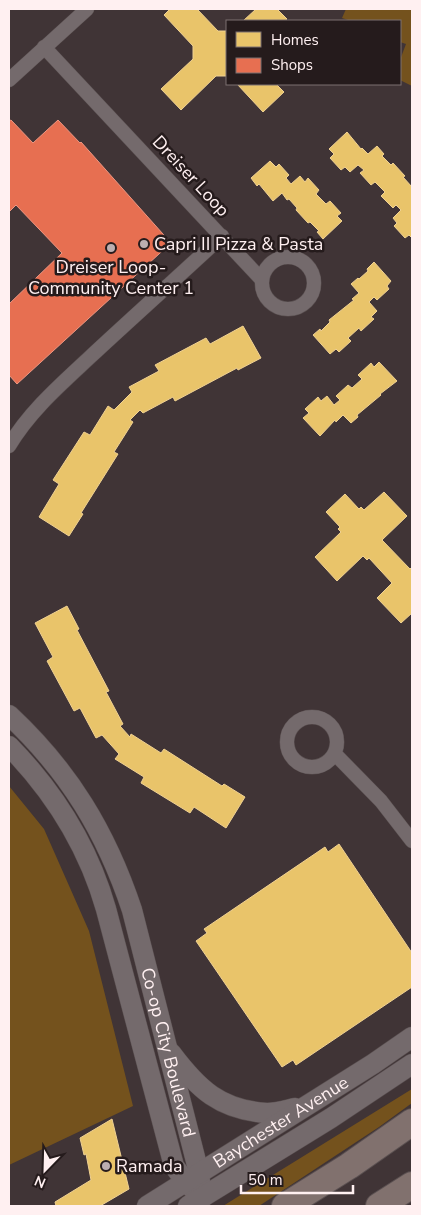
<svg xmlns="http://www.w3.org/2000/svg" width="421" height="1215" font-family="'Nunito Sans',sans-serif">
<rect width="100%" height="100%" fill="#403436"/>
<!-- green -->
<path fill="#74521d" d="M346,9H412V86L400,80V60L406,44L400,42V21H351L342,18Z
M9,786L44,829L89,931L133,1106L9,1165Z
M412,1089V1103L379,1127L259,1206H223Z"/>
<!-- homes -->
<path fill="#e9c46a" stroke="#f0d192" d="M170,9H197L218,31H227V76H216L181,110L161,89L193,59V46L164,15Z
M256,9H277L287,19L284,21H243Z
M237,84H276L284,92L263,112Z
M347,132L361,149L362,148L368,154L377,146L384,154L382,156L391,165L393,163L405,176L403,177L412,187V238L409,235L405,238L394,226L397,223L393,218L401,210L396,205L393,208L381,196L385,192L375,182L371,185L360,173L364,170L358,165L350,172L345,167L341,170L330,158L334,154L329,149Z
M270,161L276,167L279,164L289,175L286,178L291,184L300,176L305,182L308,178L319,190L316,194L326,204L330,201L341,213L337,216L342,221L323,239L317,232L319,231L310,222L308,223L296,210L297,208L289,199L287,200L282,193L273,201L259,184L257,186L251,178Z
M374,262L391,281L387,286L389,289L377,300L374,297L369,302L377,311L371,317L374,319L361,331L359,328L348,338L351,341L339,352L336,349L330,354L313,335L320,329L321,331L330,322L329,320L354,300L352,299L359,293L351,284L358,278L359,279L368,271L367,269Z
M243,326L261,358L238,370L237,368L175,401L173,397L143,413L140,410L130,420L133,422L114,452L118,454L81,513L83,514L69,536L39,517L59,484L53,480L84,432L90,435L108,406L114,410L132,392L129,387L159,371L155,365L206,338L210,344Z
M379,362L397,381L380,394L381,395L357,415L358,417L351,423L343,415L336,422L335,420L320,436L303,418L309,413L305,409L318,397L321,401L327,396L334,405L340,400L336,396L348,385L352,388L362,379L358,375L371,363L374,367Z
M384,492L407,516L382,540L410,569L412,567V613L401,623L377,598L392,583L369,558L367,560L363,556L337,581L315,557L341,532L338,529L340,527L326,512L345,494L359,509L361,507L364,510Z
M67,606L79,629L77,630L109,691L106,692L123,724L120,726L130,737L131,734L161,753L164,749L222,786L224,784L245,797L226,828L194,807L190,813L141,783L144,777L115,759L119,754L102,735L96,738L80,708L74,711L47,661L53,657L35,623Z
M339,844L412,953V987L296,1065L293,1060L282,1067L196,941L207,933L204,929L325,847L328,852Z
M112,1119L129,1189L100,1206H56L55,1202L91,1180L86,1154L84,1155L80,1138Z"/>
<!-- shops -->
<path fill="#e76f51" stroke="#ee9681" d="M11,120L33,143L58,120L80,143L81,142L171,243L17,384L9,375V304L62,253L16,205L9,212V121Z"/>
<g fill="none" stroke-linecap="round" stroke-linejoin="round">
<!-- minor casing -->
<g stroke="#5a5051" stroke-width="15">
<path id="minor" d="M44,47L262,280
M9,80L87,9
M262 283a26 26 0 1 1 52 0a26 26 0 1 1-52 0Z
M9,446C29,412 60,385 89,358C133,317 178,277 222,236
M287 742a25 25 0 1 1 50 0a25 25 0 1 1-50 0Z
M335,754L381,801L412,841"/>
</g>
<!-- secondary casing -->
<g stroke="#5a5051" stroke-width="21">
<g id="secondary">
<path id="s1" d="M9,715C69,771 106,832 132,910L199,1173L202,1198"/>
<path d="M9,746C54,792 88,846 106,909L174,1166L186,1182L202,1198"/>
<path d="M171,1053C198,1089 220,1110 267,1113C276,1113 286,1110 295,1108"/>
<path id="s2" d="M147,1206L373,1064L412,1037"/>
<path d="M188,1206L331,1118L412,1064"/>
</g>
</g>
<!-- motorway casing -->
<g stroke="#5a5051" stroke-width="28">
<path id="motorway" d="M285,1206L349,1166L412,1122
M379,1206L412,1185"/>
</g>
<!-- minor -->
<use href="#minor" stroke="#746a6c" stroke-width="14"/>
<!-- secondary -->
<use href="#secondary" stroke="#746a6c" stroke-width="20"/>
<!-- motorway -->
<use href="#motorway" stroke="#81716e" stroke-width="26"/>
</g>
<!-- markers -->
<g fill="#bcaeb0" stroke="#251b1c" stroke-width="2">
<circle cx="144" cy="244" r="5"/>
<circle cx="111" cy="248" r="5"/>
<circle cx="106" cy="1166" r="5"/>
</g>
<g text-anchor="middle" stroke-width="5" stroke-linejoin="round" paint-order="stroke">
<!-- street labels -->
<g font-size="18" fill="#fff0f1" stroke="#251b1c">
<text transform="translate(191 176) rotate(47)" y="6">Dreiser Loop</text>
<text dy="6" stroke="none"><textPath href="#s1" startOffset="380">Co-op City Boulevard</textPath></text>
<text dy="6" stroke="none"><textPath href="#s2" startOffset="158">Baychester Avenue</textPath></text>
</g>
<!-- poi labels -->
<g font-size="18" fill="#fff0f1" stroke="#251b1c" text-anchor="start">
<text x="154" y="250">Capri II Pizza &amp; Pasta</text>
<text x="111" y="273" text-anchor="middle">Dreiser Loop-<tspan x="111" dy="21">Community Center 1</tspan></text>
<text x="116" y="1172">Ramada</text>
</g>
</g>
<!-- border -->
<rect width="421" height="1215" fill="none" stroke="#fff0f1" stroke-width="20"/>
<!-- legend -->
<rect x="226" y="20" width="175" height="65" fill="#251b1c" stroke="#7c7071"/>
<rect x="236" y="32" width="25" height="15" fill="#e9c46a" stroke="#7c7071"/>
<text x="271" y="45" font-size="15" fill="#fff0f1">Homes</text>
<rect x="236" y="58" width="25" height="15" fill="#e76f51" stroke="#7c7071"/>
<text x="271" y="70" font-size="15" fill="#fff0f1">Shops</text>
<!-- north arrow -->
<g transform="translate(45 1170) rotate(203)" stroke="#251b1c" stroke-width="4" paint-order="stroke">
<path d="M0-4L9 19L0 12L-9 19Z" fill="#fff0f1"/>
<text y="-8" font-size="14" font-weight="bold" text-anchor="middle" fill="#fff0f1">N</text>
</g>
<!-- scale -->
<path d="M241 1185v8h112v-8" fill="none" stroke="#fff0f1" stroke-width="2.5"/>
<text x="248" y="1185" font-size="15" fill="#fff0f1" stroke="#251b1c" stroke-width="4" paint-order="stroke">50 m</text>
</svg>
